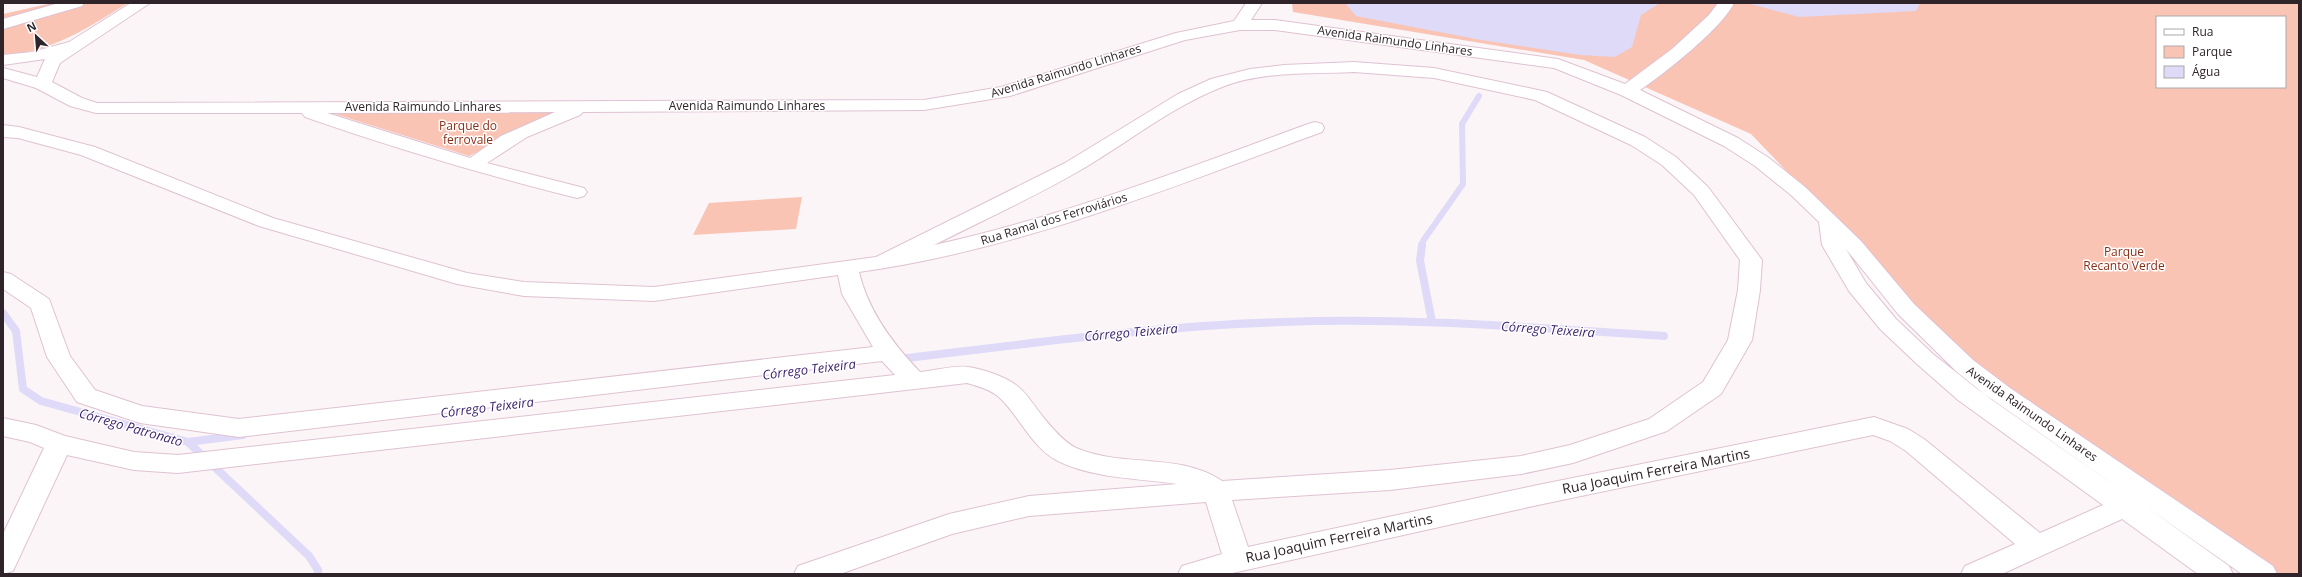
<svg xmlns="http://www.w3.org/2000/svg" width="2302" height="577" font-family="'Open Sans',sans-serif">
<rect width="100%" height="100%" fill="#fbf5f8"/>
<!-- green -->
<path fill="#fac4b5" fill-rule="evenodd" d="M52,3H71L3,21V14Z
M80,3H128C89,27 51,53 3,55V25Z
M1292,3H2299V574H2275L1984,378L1751,134L1584,60L1293,12ZM2157,17H2285V87H2157Z
M565,109L469,156L335,114Z
M802,197L796,229L693,235L709,203Z"/>
<!-- water -->
<path fill="#dedaf7" d="M1660,3L1641,15L1632,47L1615,57L1580,55L1481,40L1356,16L1346,4Z
M1747,3H1920L1916,11L1799,17Z"/>
<g fill="none" stroke-linecap="round" stroke-linejoin="round">
<!-- stream-far1 -->
<path stroke="#dedaf7" stroke-width="6" d="M1422,246L1423,241L1463,184L1462,124L1479,96"/>
<!-- stream -->
<path stroke="#dedaf7" stroke-width="8" d="M1422,245L1420,261L1432,322
M3,313L16,331L23,389L41,401L188,442L309,556L318,570V574
M899,359C1027,344 1154,326 1283,322C1410,317 1537,328 1664,336
M188,442L243,435"/>
<!-- minor casing -->
<g stroke="#dfc2d2" stroke-width="2">
<path id="minor" d="M59,3H84L82,6L3,29V19Z
M131,3H150L60,63L52,82L82,98L97,103L924,100L1001,87L1176,33L1234,21L1246,3H1262L1251,20H1275L1558,59L1625,84L1672,49L1709,15L1718,3H1734C1722,28 1664,74 1640,90L1738,138L1769,158L1805,187L1861,241L1914,304L1973,360L2010,388L2273,566L2277,574H2242L2145,506L2229,566L2233,574H2198L2122,519L2002,574H1961L1965,566L2015,544L1906,451L1890,441L1873,435L1538,505L1228,574H1178L1182,566L1222,554L1206,502L1029,516L952,534L840,574H794L798,566L949,514L1029,496L1177,484C1138,478 1095,479 1058,461C1032,448 1020,417 1000,398C992,390 978,386 967,383L178,473L134,470L67,455L13,571L3,574V534L44,448L30,442L3,436V418L36,425L65,436L134,452L178,455L895,375L882,361L239,437L140,423L77,402L47,357L31,308L3,289V272L11,274L49,299L70,356L95,390L142,406L239,419L873,347L842,294L838,275L654,301L524,296L457,284L259,226L81,155L18,138L3,137V125L19,127L95,147L273,218L467,273L524,282L654,287L876,257L1065,163L1178,94L1211,79L1250,69L1284,65L1354,62L1434,68L1547,92L1645,137L1676,157L1708,187L1762,260L1760,290L1752,340L1721,394L1667,431L1573,463L1521,474L1390,490L1232,500L1248,547L1538,485L1874,417L1908,429L1924,439L2040,533L2103,505L1958,400L1917,364L1880,329L1849,291L1822,245L1819,222L1791,195L1755,166L1724,146L1621,95L1554,68L1275,30H1240L1185,40L1010,96L924,110L583,112L580,115L527,137L487,163L584,188L587,192L584,196L577,198C485,175 394,148 305,117L302,113H96L70,106L36,88L3,78V68L37,77L45,59L3,65V55L32,52L69,42ZM1354,72L1434,78L1535,100L1631,145L1662,165L1694,195L1740,260L1738,290L1728,340L1703,382L1649,419L1570,445L1521,456L1390,470L1222,481C1180,452 1123,468 1076,448C1064,442 1052,428 1043,417C1035,407 1026,392 1016,385C1004,376 983,369 968,367C953,365 934,371 920,372C893,344 868,311 859,272C1019,250 1171,187 1322,132L1324,128L1322,124L1315,122L1308,124C1185,169 1062,217 934,245C982,221 1032,198 1079,171C1127,143 1171,107 1222,87C1263,71 1311,74 1354,72ZM555,112L501,136L470,158L327,113ZM1846,249L1898,314L1957,372L1992,400L2127,494L1976,388L1933,354L1896,319L1866,283Z"/>
</g>
<!-- minor -->
<use href="#minor" fill="#fff" fill-rule="evenodd"/>
</g>
<g text-anchor="middle" stroke-width="3" stroke-linejoin="round" paint-order="stroke">
<!-- street labels -->
<g font-size="12" fill="#2f242a" stroke="#fff">
<text transform="translate(1395 41) rotate(8)" y="4">Avenida Raimundo Linhares</text>
<text transform="translate(1066 71) rotate(-17)" y="4">Avenida Raimundo Linhares</text>
<text x="747" y="110">Avenida Raimundo Linhares</text>
<text x="423" y="111">Avenida Raimundo Linhares</text>
<text transform="translate(1054 219) rotate(-17)" y="4">Rua Ramal dos Ferroviários</text>
<text transform="translate(2032 414) rotate(35)" y="4">Avenida Raimundo Linhares</text>
</g>
<!-- park labels -->
<g font-size="12" fill="#882e16" stroke="#fff">
<text x="468" y="130">Parque do<tspan x="468" dy="14">ferrovale</tspan></text>
<text x="2124" y="256">Parque<tspan x="2124" dy="14">Recanto Verde</tspan></text>
</g>
<!-- water labels -->
<g font-size="13" font-style="italic" fill="#361d6b" stroke="#fff">
<text transform="translate(1548 329) rotate(4)" y="5">Córrego Teixeira</text>
<text transform="translate(1131 332) rotate(-5)" y="5">Córrego Teixeira</text>
<text transform="translate(809 369) rotate(-7)" y="5">Córrego Teixeira</text>
<text transform="translate(487 407) rotate(-7)" y="5">Córrego Teixeira</text>
<text transform="translate(131 427) rotate(16)" y="5">Córrego Patronato</text>
</g>
<!-- near-street labels -->
<g font-size="14" fill="#2f242a" stroke="#fff">
<text transform="translate(1656 471) rotate(-11)" y="5">Rua Joaquim Ferreira Martins</text>
<text transform="translate(1339 538) rotate(-12)" y="5">Rua Joaquim Ferreira Martins</text>
</g>
</g>
<!-- border -->
<rect width="2302" height="577" fill="none" stroke="#2f242a" stroke-width="8"/>
<!-- legend -->
<rect x="2156" y="16" width="130" height="72" fill="#ffffff" stroke="#aca7aa"/>
<rect x="2164" y="29" width="20" height="6" fill="#ffffff" stroke="#aca7aa"/>
<text x="2192" y="36" font-size="12" fill="#2f242a">Rua</text>
<rect x="2164" y="46" width="20" height="12" fill="#fac4b5" stroke="#aca7aa"/>
<text x="2192" y="56" font-size="12" fill="#2f242a">Parque</text>
<rect x="2164" y="66" width="20" height="12" fill="#dedaf7" stroke="#aca7aa"/>
<text x="2192" y="76" font-size="12" fill="#2f242a">Água</text>
<!-- north arrow -->
<g transform="translate(36 36) rotate(334)" stroke="#ffffff" stroke-width="3" paint-order="stroke">
<path d="M0-3L7 15L0 10L-7 15Z" fill="#2f242a"/>
<text y="-6" font-size="11" font-weight="bold" text-anchor="middle" fill="#2f242a">N</text>
</g>
</svg>
